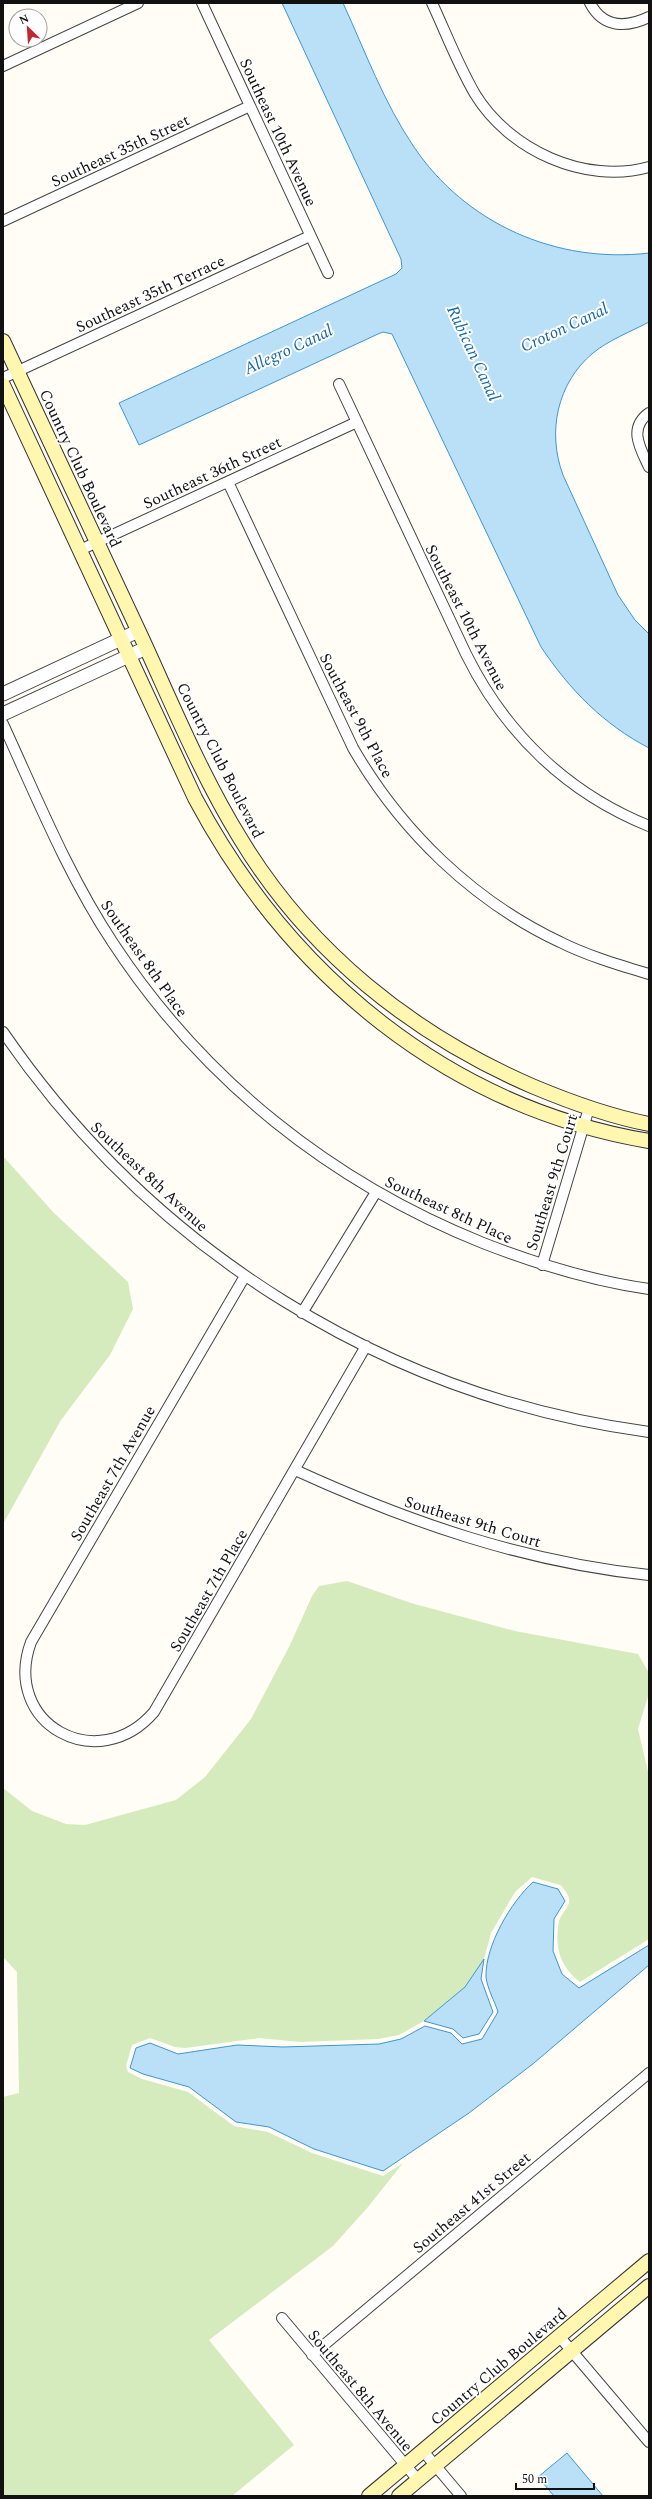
<svg xmlns="http://www.w3.org/2000/svg" width="652" height="2499" font-family="Spectral,serif">
<rect width="100%" height="100%" fill="#fffdf5"/>
<!-- green -->
<path fill="#d5ebbd" d="M3,1156L53,1212L128,1282L133,1309L110,1355L61,1420L3,1524Z
M347,1581L411,1603L515,1631L638,1654L649,1673V1693L638,1729L649,1776V1939L580,1982C560,1967 554,1947 559,1922C560,1915 567,1910 569,1903C571,1898 564,1888 560,1885L532,1877L515,1892L491,1933L484,1959L465,1987L424,2021L399,2035L378,2039L300,2042L259,2038L185,2048L175,2047L150,2038L132,2045L126,2066L128,2072L142,2079L188,2092L234,2126L268,2132L312,2153L383,2176L403,2163L368,2207L333,2246L209,2340L294,2445L232,2496H3V2097L19,2093L17,1972L3,1957V1788L32,1811L66,1824L85,1825L176,1800L205,1777L251,1719L290,1645L312,1596L319,1586Z"/>
<!-- water -->
<path fill="#b9e0f7" stroke="#3f96cf" d="M282,3H343C365,51 384,103 414,147C466,224 557,264 649,253V322C630,332 609,340 593,353C557,383 547,432 563,475L618,595L635,620L649,634V748C603,724 570,690 541,647L392,334L383,332L378,334L139,445L119,403L396,274L402,268L401,259Z
M533,1882L558,1889L565,1901L554,1919L553,1951L562,1974L579,1988L649,1945V1965L534,2063L469,2113L383,2171L314,2149L269,2127L236,2122L189,2087L143,2074L130,2068L136,2048L150,2043L178,2054L237,2045L283,2047L379,2044L401,2039L425,2026L451,2033L462,2044L482,2039L498,2012C495,2002 487,1988 486,1977C485,1946 511,1902 533,1882Z
M484,1959L481,1979L493,2012L479,2034L463,2038L453,2029L424,2021L465,1987Z
M567,2453L603,2496H554L538,2477Z"/>
<g fill="none" stroke-linecap="round" stroke-linejoin="round">
<!-- minor casing -->
<g stroke="#444" stroke-width="12">
<path id="minor" d="M202,3L328,273
M432,3C446,33 458,65 475,94C509,150 585,185 649,167
M590,3C603,28 626,28 649,17
M3,66L138,3
M3,221L250,106
M3,378L310,236
M339,384L466,654C505,733 567,793 649,826
M649,413C628,428 640,448 649,467
M228,482L353,748C401,831 473,901 560,942C588,956 619,965 649,974
M80,550L357,422
M3,724C37,798 68,875 113,943C203,1080 331,1182 483,1243C537,1264 592,1281 649,1289
M3,1032C153,1250 385,1397 649,1432
M542,1265L589,1108
M245,1276L31,1642C1,1724 98,1777 154,1712L366,1346
M302,1313L376,1192
M295,1470C409,1522 524,1562 649,1575
M282,2318L418,2480
M559,2336L649,2442
M312,2355L649,2073
M423,2451L461,2496"/>
</g>
<!-- tertiary casing -->
<g stroke="#444" stroke-width="15">
<path id="tertiary" d="M3,694L138,631
M3,714L146,648"/>
</g>
<!-- secondary casing -->
<g stroke="#333" stroke-width="16">
<path id="secondary" d="M3,341C48,438 94,535 139,632C171,701 200,773 240,838C308,951 412,1034 532,1086C570,1102 608,1116 649,1124
M3,385L195,798C289,975 448,1107 649,1141
M369,2496L649,2261
M399,2496L649,2286"/>
</g>
<!-- minor -->
<use href="#minor" stroke="#fff" stroke-width="10"/>
<!-- tertiary -->
<use href="#tertiary" stroke="#fff" stroke-width="13"/>
<!-- secondary -->
<use href="#secondary" stroke="#fff6b0" stroke-width="14"/>
</g>
<g text-anchor="middle" stroke-width="4" stroke-linejoin="round" paint-order="stroke">
<!-- street labels -->
<g font-size="16" fill="#111" stroke="#fff">
<text transform="translate(279 132) rotate(65)" y="6">Southeast 10th Avenue</text>
<text transform="translate(120 150) rotate(-25)" y="6">Southeast 35th Street</text>
<text transform="translate(150 293) rotate(-25)" y="6">Southeast 35th Terrace</text>
<text transform="translate(81 468) rotate(65)" y="6">Country Club Boulevard</text>
<text transform="translate(212 472) rotate(-25)" y="6">Southeast 36th Street</text>
<text transform="translate(467 617) rotate(63)" y="6">Southeast 10th Avenue</text>
<text transform="translate(357 715) rotate(62)" y="6">Southeast 9th Place</text>
<text transform="translate(221 760) rotate(63)" y="6">Country Club Boulevard</text>
<text transform="translate(145 958) rotate(55)" y="6">Southeast 8th Place</text>
<text transform="translate(150 1176) rotate(43)" y="6">Southeast 8th Avenue</text>
<text transform="translate(551 1182) rotate(-73)" y="6">Southeast 9th Court</text>
<text transform="translate(449 1209) rotate(25)" y="6">Southeast 8th Place</text>
<text transform="translate(112 1473) rotate(-60)" y="6">Southeast 7th Avenue</text>
<text transform="translate(473 1521) rotate(17)" y="6">Southeast 9th Court</text>
<text transform="translate(208 1590) rotate(-60)" y="6">Southeast 7th Place</text>
<text transform="translate(471 2202) rotate(-40)" y="6">Southeast 41st Street</text>
<text transform="translate(498 2366) rotate(-40)" y="6">Country Club Boulevard</text>
<text transform="translate(361 2390) rotate(50)" y="6">Southeast 8th Avenue</text>
</g>
<!-- water labels -->
<g font-size="17" font-style="italic" fill="#1768a6" stroke="#fff">
<text transform="translate(564 327) rotate(-25)" y="6">Croton Canal</text>
<text transform="translate(288 349) rotate(-25)" y="6">Allegro Canal</text>
<text transform="translate(474 353) rotate(65)" y="6">Rubican Canal</text>
</g>
</g>
<!-- border -->
<rect width="652" height="2499" fill="none" stroke="#111111" stroke-width="8"/>
<!-- north arrow -->
<g transform="translate(28 28) rotate(335)"><circle r="19" fill="#ffffff" stroke="#a0a0a0"/>
<path d="M0-3L7 15L0 10L-7 15Z" fill="#c4262e"/>
<text y="-6" font-size="11" font-weight="bold" text-anchor="middle" fill="#111111">N</text>
</g>
<!-- scale -->
<path d="M516 2483v6h78v-6" fill="none" stroke="#111111" stroke-width="2"/>
<text x="522" y="2483" font-size="12" fill="#111111" stroke="#ffffff" stroke-width="3" paint-order="stroke">50 m</text>
</svg>
